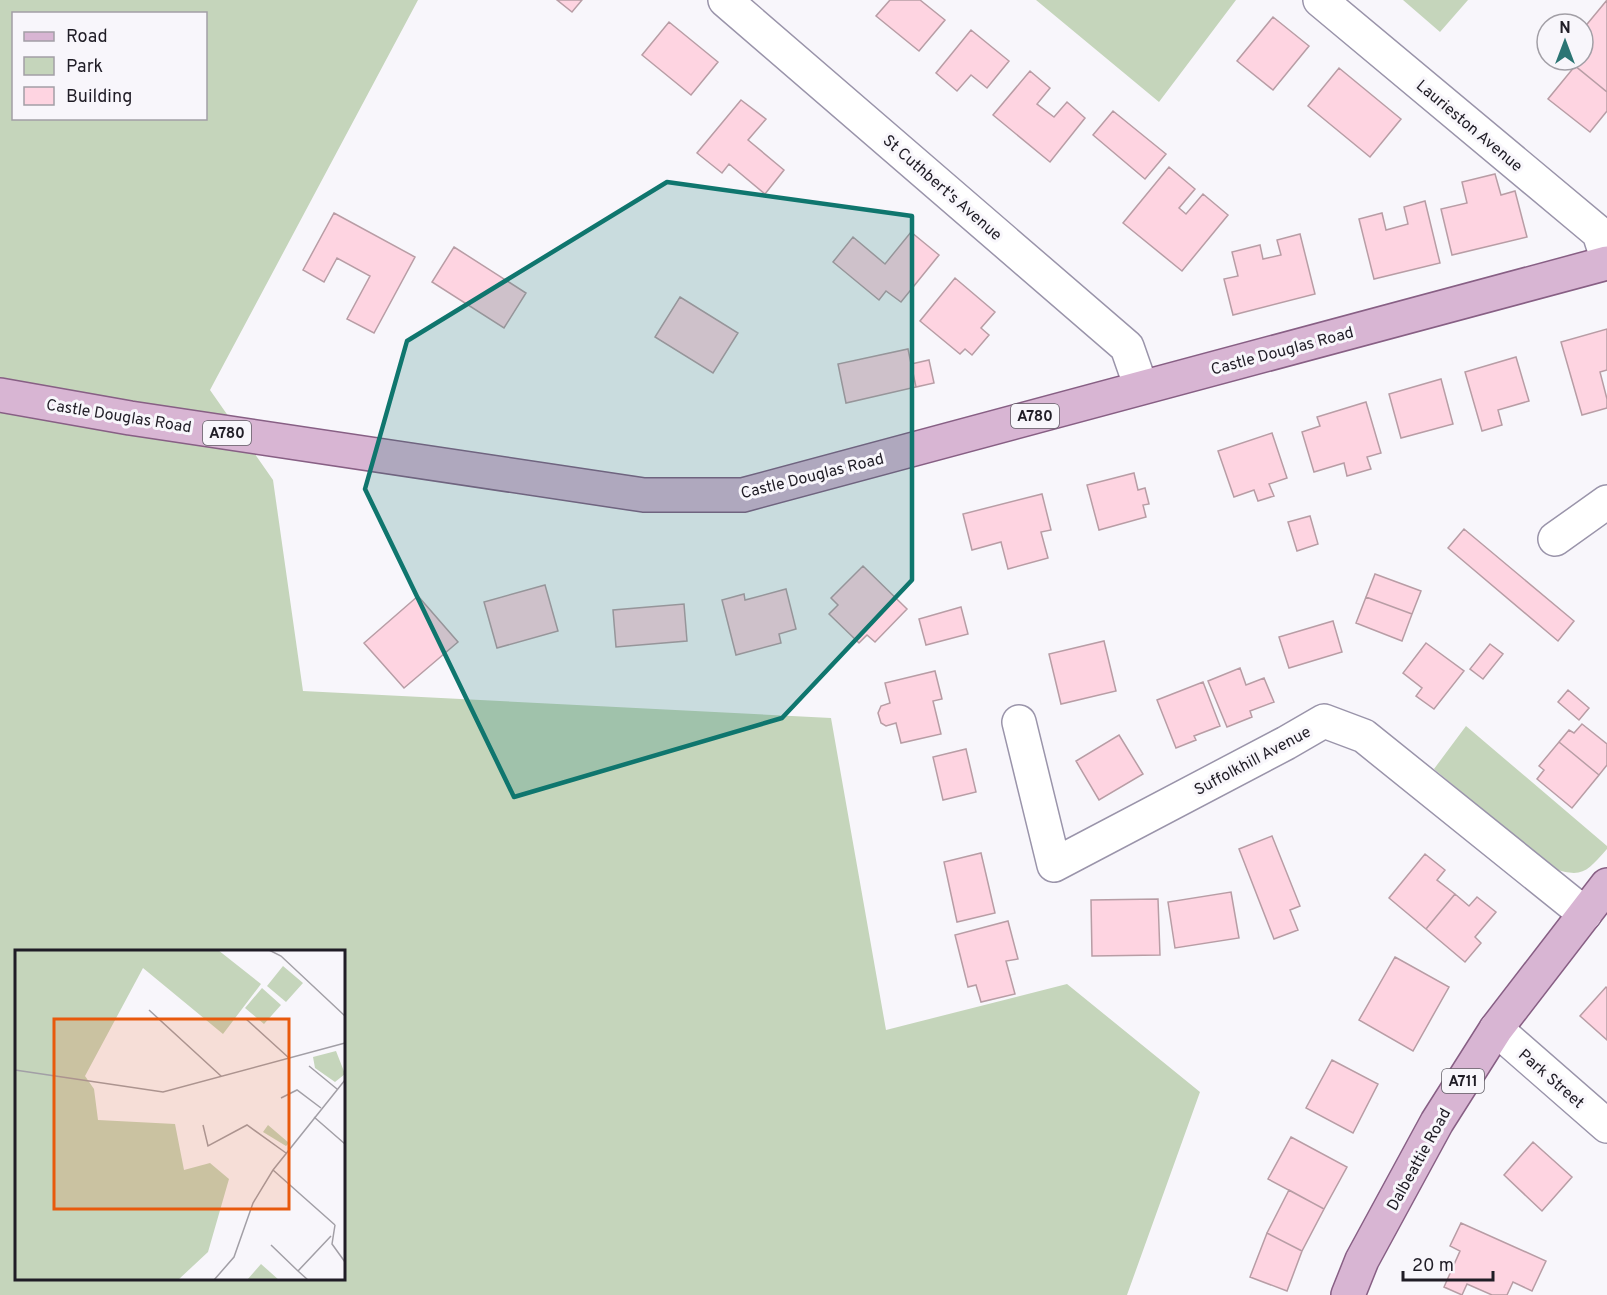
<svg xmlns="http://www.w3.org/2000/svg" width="1607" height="1295" font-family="Overpass,sans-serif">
<rect width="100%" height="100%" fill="#f8f6fb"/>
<!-- green -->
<path fill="#c5d5bb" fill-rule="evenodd" d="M0,0H418L210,390L273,480L303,691L831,718L886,1030L1067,984L1200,1092L1127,1295H0ZM14,14H206V118H14ZM16,952H344V1278H16Z
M1036,0H1236L1159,102Z
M1403,0H1468L1440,32Z
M1466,726L1607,846V849C1587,871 1583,879 1552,868L1434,769Z"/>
<!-- building -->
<path fill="#fed4e1" stroke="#b89da5" stroke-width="1.5" d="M557,0H582L572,12Z
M890,0H920L945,20L919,51L876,16Z
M1607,0V92L1568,60H1583V29Z
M1273,17L1309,46L1273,90L1237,61Z
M669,22L718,62L691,95L642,55Z
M971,30L1009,61L987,88L971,75L957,91L936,73Z
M1575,66L1607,92V111L1590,132L1548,99Z
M1339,68L1401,119L1370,157L1308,106Z
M1030,71L1050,88L1037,104L1054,117L1067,102L1085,118L1050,162L993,115Z
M741,100L766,119L748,140L784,170L765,194L729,164L722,173L697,153Z
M1113,111L1166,154L1145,179L1093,135Z
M1169,167L1195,189L1179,208L1186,214L1203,194L1228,215L1182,271L1123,223Z
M1495,174L1501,195L1515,191L1527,237L1452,255L1441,209L1467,203L1462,182Z
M1425,201L1440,263L1374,279L1359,219L1382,213L1386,230L1408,224L1404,207Z
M334,213L415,257L374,333L347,319L370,276L337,258L324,282L303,270Z
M911,232L939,255L901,302L886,291L879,300L833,262L853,237L885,264Z
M1300,234L1315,294L1233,315L1224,279L1238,276L1232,252L1260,245L1263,259L1281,255L1277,240Z
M454,247L526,293L504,328L432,282Z
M955,278L995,312L981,328L989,335L972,355L965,349L960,354L920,321Z
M680,297L738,333L713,373L655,337Z
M1607,329V370L1600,372L1607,399V408L1582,415L1561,342Z
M908,349L916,387L846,403L838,364Z
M1516,357L1529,401L1498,410L1502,425L1482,431L1465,372Z
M929,360L934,383L916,387L911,364Z
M1441,379L1453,424L1401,438L1389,394Z
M1366,402L1381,453L1367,457L1371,469L1347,476L1344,463L1314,472L1302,432L1320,426L1317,417Z
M1272,433L1287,478L1269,484L1274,496L1258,501L1254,490L1234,497L1218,451Z
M1134,473L1138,490L1145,488L1149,504L1143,505L1146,517L1099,530L1087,485Z
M1042,494L1051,530L1041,532L1048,558L1008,569L1001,542L972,550L963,514Z
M1310,516L1318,544L1297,551L1288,522Z
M1464,529L1574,621L1558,641L1448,548Z
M863,566L907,609L875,642L867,635L859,643L829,614L838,605L831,598Z
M1375,574L1421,591L1412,614L1366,597Z
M545,585L558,631L497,648L484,602Z
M786,589L796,629L779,634L781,643L736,655L722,600L744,594L745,600Z
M418,596L458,642L404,688L364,643Z
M1366,597L1412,614L1402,641L1356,623Z
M684,604L687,641L616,647L613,610Z
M961,607L968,634L926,645L919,619Z
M1333,621L1342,652L1289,668L1279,637Z
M1104,641L1116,691L1061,704L1049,654Z
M1426,643L1464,671L1434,709L1416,696L1422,688L1403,673Z
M1490,644L1503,654L1483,679L1470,669Z
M1240,668L1246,685L1264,678L1274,702L1250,711L1252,717L1227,727L1208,681Z
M935,671L942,699L933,701L941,734L901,743L896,723L886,726L881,723L878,713L881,706L890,703L885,683Z
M1203,682L1220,726L1194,736L1196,740L1176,748L1157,700Z
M1568,690L1589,708L1579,720L1558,702Z
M1582,724L1607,744V765L1599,775L1559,742L1569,730L1574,733Z
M1119,735L1143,774L1099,800L1076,761Z
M1559,742L1599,775L1572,808L1537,779L1544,770L1539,766Z
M966,749L976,792L943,800L933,757Z
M1272,836L1300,906L1290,910L1298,930L1274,939L1239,849Z
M981,853L995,913L957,922L944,862Z
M1425,854L1445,870L1437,880L1455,894L1426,929L1389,898Z
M1231,892L1239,938L1175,948L1168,902Z
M1455,894L1469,906L1477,897L1496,912L1475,937L1481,943L1465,962L1426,929Z
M1158,899L1160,955L1092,956L1091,900Z
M1008,921L1018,959L1006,961L1015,994L981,1002L976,985L968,987L955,935Z
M1395,957L1449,987L1413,1051L1359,1020Z
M1606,987L1607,988V1040L1580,1016Z
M1332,1060L1378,1084L1353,1133L1306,1108Z
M1291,1137L1347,1167L1324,1209L1268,1179Z
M1533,1142L1572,1177L1542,1211L1504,1175Z
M1289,1190L1324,1209L1302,1251L1267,1233Z
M1461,1223L1546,1261L1532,1291L1513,1282L1507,1295H1492L1467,1284L1462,1295L1444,1287L1460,1251L1450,1246Z
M1267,1233L1302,1251L1287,1291L1250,1277Z"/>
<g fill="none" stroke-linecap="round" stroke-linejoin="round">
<!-- minor casing -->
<g stroke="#9a94aa" stroke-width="36">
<path id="minor" d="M725,0L1127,347L1141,387
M1320,0L1599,233L1607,258
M1555,539L1607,502
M1019,722L1054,865L1286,743L1324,721L1364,736L1585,914
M1496,1029L1607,1126"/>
</g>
<!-- major casing -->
<g stroke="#875f84" stroke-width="36">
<path id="major" d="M0,395L130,418L644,495H743L1607,263
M1348,1295L1362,1260L1437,1122L1496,1029L1607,885"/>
</g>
<!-- minor -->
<use href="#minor" stroke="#fff" stroke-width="33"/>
<!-- major -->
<use href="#major" stroke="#d8b5d3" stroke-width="33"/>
</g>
<!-- marked area -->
<path fill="#0f766e" fill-opacity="0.2" stroke="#0f766e" stroke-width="4.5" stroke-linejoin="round" d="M667,182L912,216V580L782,718L514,797L365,489L407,341Z"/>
<g text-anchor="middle" stroke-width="6" stroke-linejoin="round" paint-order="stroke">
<!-- shield labels -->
<g fill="#f8f6fb" stroke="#615e66" stroke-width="1.5">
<rect x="1011" y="404" width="48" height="24" rx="4.5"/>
<rect x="203" y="421" width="48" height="24" rx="4.5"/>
<rect x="1442" y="1069" width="42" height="24" rx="4.5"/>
</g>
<g font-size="15" font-weight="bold" fill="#201d26">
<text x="1035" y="421">A780</text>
<text x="227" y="438">A780</text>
<text x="1463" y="1086">A711</text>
</g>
<!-- street labels -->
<g font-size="16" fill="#201d26" stroke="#f8f6fb">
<text transform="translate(1470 125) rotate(40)" y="6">Laurieston Avenue</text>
<text transform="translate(943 187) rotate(41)" y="6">St Cuthbert's Avenue</text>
<text transform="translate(1282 350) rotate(-15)" y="6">Castle Douglas Road</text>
<text transform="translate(119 415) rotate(9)" y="6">Castle Douglas Road</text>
<text transform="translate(812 475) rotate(-14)" y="6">Castle Douglas Road</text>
<text transform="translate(1252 760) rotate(-28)" y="6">Suffolkhill Avenue</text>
<text transform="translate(1552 1078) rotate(41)" y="6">Park Street</text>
<text transform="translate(1418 1159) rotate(-61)" y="6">Dalbeattie Road</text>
</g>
</g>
<!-- overview -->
<g transform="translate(15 950)">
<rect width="330" height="330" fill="#f8f6fb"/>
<path d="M0,0H203L246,34L208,84L128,18L70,126L79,139L83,170L160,174L169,220L195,213L214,229L193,302L163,330H0ZM268,16L288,33L271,52L252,36ZM247,38L266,55L249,74L230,58ZM321,101L330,124L320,132L300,118L298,107ZM253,175L274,193L271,196L248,182ZM246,314L264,330H232Z" fill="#c5d5bb"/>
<path fill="none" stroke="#a29fa6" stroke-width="1.5" d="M254,0L266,6L330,66M134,60L206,126M231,69L274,108M294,116L322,139M0,120L148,142L330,93M266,148L282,140L306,158M299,167L330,194M188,175L193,196L232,175L271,203M258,220L320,275M320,275L317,294L330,312M256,295L283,321M199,330L219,307L238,253L258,220L330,130M293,330L283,321L316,286"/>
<path fill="#e8590c" fill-opacity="0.15" stroke="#e8590c" stroke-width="3" d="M39,69H274V259H39Z"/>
<rect width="330" height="330" fill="none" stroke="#201d26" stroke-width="3"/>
</g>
<!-- legend -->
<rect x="12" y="12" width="195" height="108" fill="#f8f6fb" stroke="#a29fa6" stroke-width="1.5"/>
<rect x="24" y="32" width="30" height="9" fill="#d8b5d3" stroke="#a29fa6" stroke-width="1.5"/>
<text x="66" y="42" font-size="18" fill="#201d26">Road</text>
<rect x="24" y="57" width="30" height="18" fill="#c5d5bb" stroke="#a29fa6" stroke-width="1.5"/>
<text x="66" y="72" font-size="18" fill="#201d26">Park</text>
<rect x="24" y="87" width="30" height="18" fill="#fed4e1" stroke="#a29fa6" stroke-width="1.5"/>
<text x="66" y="102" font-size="18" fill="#201d26">Building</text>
<!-- north arrow -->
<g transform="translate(1565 42)"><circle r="28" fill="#f8f6fb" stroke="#a29fa6" stroke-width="1.5"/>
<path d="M0-4.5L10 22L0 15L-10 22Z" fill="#2b7574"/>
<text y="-9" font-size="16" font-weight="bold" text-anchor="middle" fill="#201d26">N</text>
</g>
<!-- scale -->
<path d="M1403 1271v9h90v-9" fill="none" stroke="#201d26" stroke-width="3"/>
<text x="1412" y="1271" font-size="18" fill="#201d26" stroke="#f8f6fb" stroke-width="4.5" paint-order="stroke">20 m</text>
</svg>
